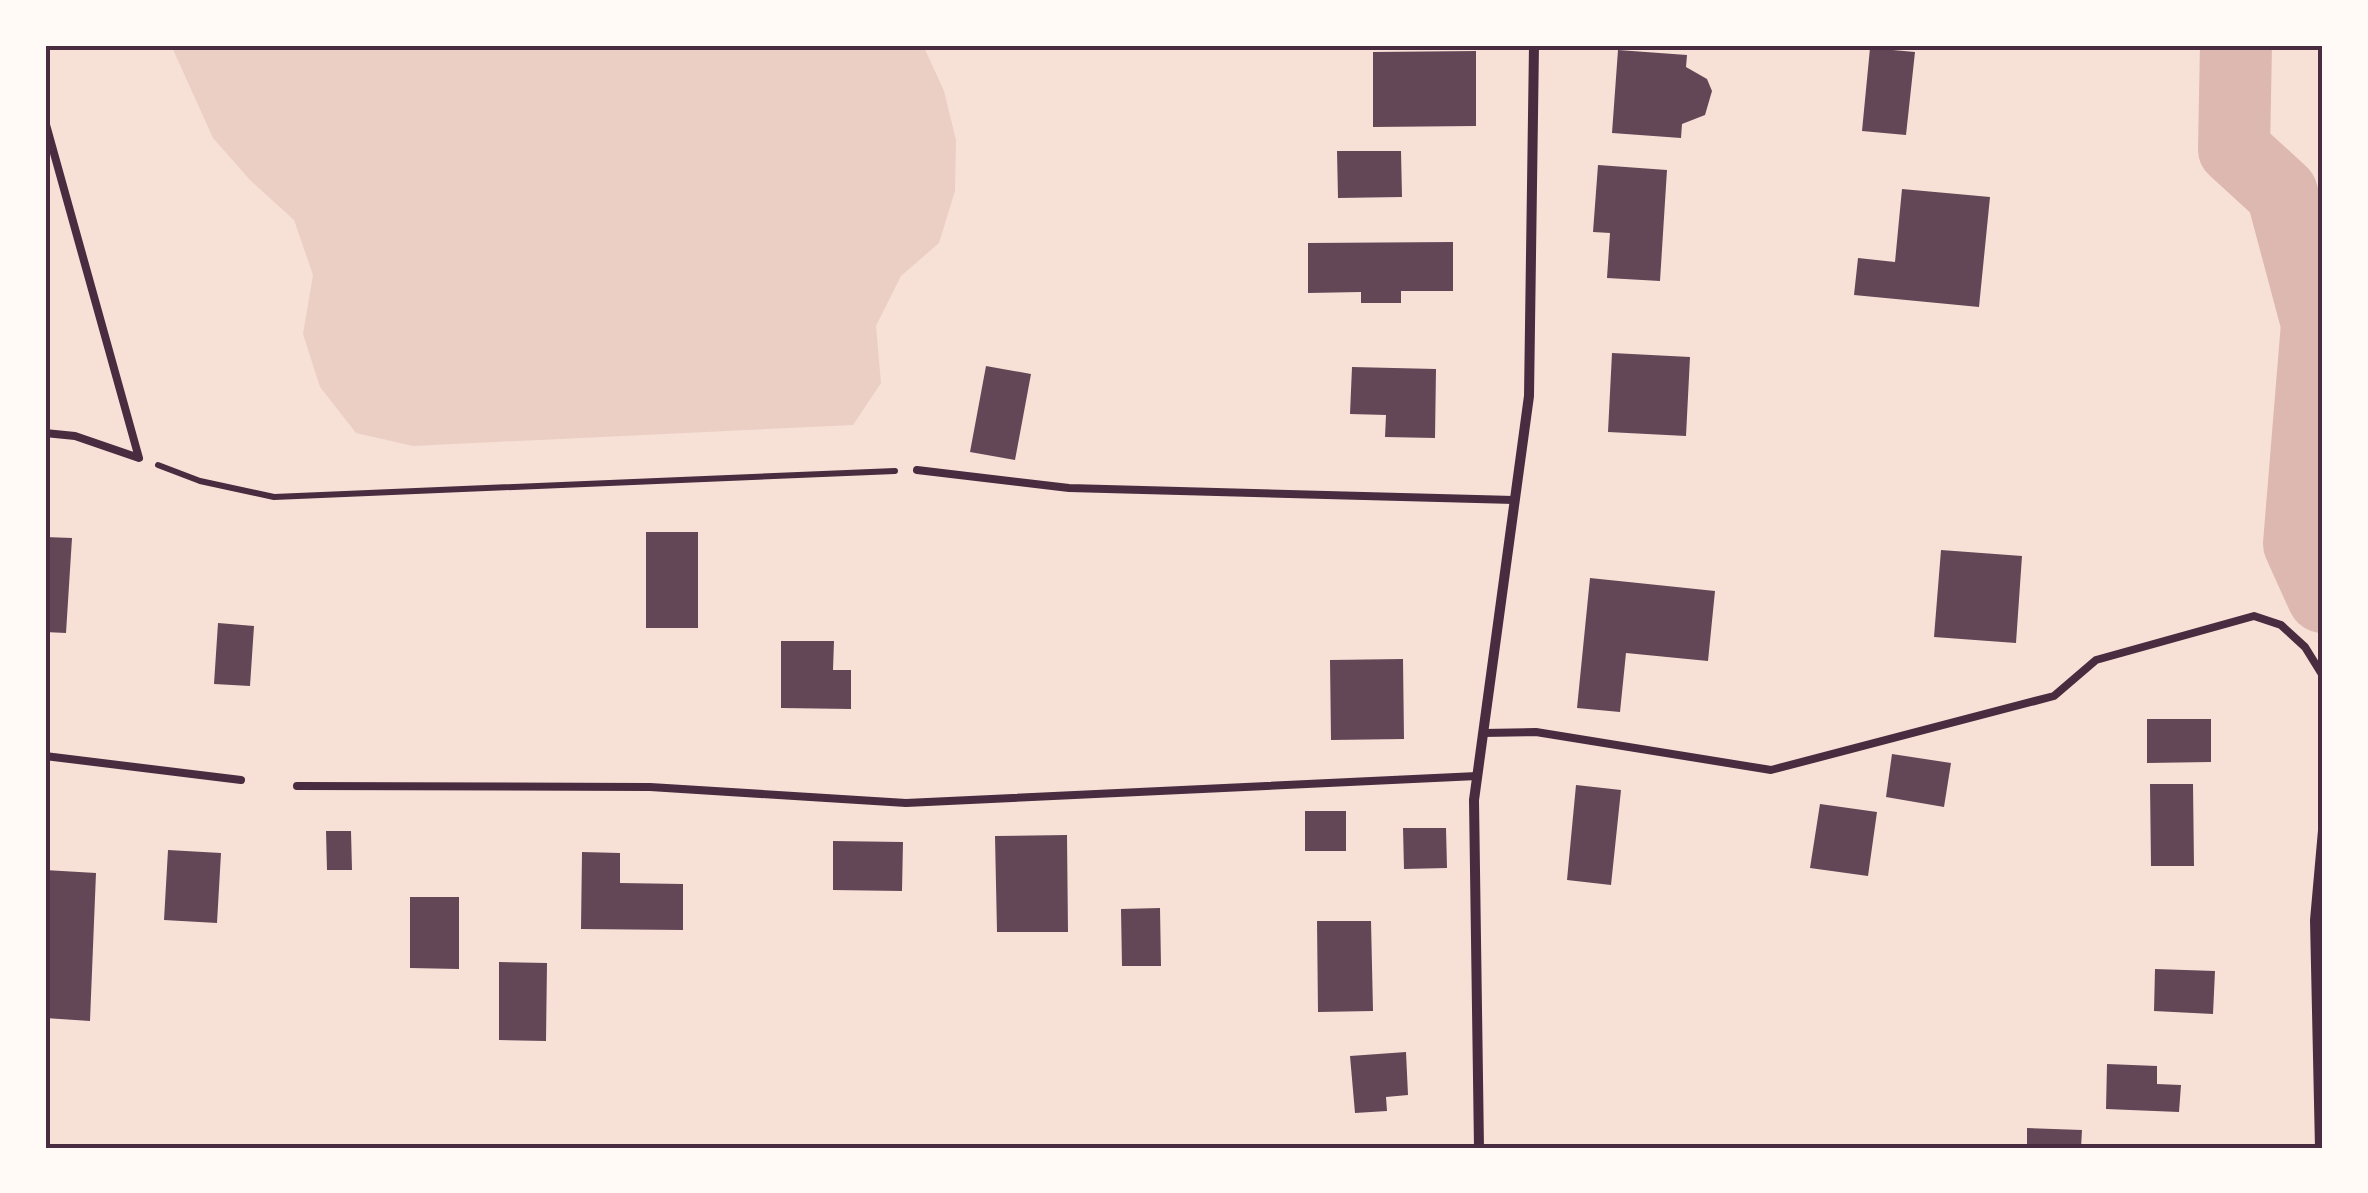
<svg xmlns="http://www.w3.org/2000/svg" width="2368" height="1193" font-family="Ubuntu,sans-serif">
<rect width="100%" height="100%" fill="#f7e1d7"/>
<!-- green -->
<path fill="#ebcfc5" d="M171,45H923L944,91L956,140L955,191L939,243L901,276L876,326L881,383L853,425L413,446L356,433L320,387L303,334L313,275L294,220L250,180L213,138Z"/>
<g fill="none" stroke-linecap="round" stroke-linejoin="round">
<!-- river -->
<path stroke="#dcb8b0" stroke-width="72" d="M2236,45L2234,149L2282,193L2317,324L2299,544L2323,597"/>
</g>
<!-- building -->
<path fill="#644757" d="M1870,48L1915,52L1906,135L1862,131Z
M1618,50L1687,55L1686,67L1707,79L1712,91L1705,115L1682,124L1681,138L1612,133Z
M1476,51V126L1373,127V52Z
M1337,151H1401L1402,197L1338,198Z
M1598,165L1667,170L1660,281L1607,278L1610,233L1593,232Z
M1902,189L1990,197L1979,307L1854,295L1858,258L1895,262Z
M1453,242V291H1401V303H1361V292L1308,293V243Z
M1612,353L1690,357L1686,436L1608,432Z
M986,366L1031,374L1015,460L970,452Z
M1352,367L1436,369L1435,438L1385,437L1386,415L1350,414Z
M646,532H698V628H646Z
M45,537L72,538L66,633L45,632Z
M1941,550L2022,556L2016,643L1934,637Z
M1590,578L1715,591L1708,661L1626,653L1620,712L1577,708Z
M218,623L254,626L250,686L214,684Z
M781,641H834L833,670H851V709L781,708Z
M1403,659L1404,739L1331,740L1330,660Z
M2147,719H2211V762L2147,763Z
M1892,754L1951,763L1944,807L1886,797Z
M2150,784H2193L2194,866H2151Z
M1576,785L1621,790L1611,885L1567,880Z
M1820,804L1877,812L1868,876L1810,868Z
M1305,811H1346V851H1305Z
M1403,828H1446L1447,868L1404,869Z
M326,831H351L352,870H327Z
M1067,835L1068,932H997L995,836Z
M833,841L903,842L902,891L833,890Z
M168,850L221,853L217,923L164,920Z
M582,852L620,853V883L683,884V930L581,929Z
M45,870L96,873L90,1021L45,1018Z
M410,897H459V969L410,968Z
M1160,908L1161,966H1122L1121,909Z
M1317,921H1371L1373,1011L1318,1012Z
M499,962L547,963L546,1041L499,1040Z
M2155,969L2215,971L2213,1014L2154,1011Z
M1406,1052L1408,1095L1386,1097L1387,1111L1355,1113L1350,1056Z
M2107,1064L2157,1066V1084L2181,1085L2179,1112L2106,1109Z
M2027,1128L2082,1130L2081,1148H2027Z"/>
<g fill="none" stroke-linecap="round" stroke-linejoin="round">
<!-- path -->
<path stroke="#4a2c40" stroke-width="6" d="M158,465L200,481L274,497L895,471"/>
<!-- service -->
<path stroke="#4a2c40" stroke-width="8" d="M45,121L139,458L75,436L45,433
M917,470L1069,488L1514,500
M1483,733L1536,732L1771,770L2054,696L2096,660L2254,616L2281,625L2305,647L2323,676
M45,756L241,780
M297,786L650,787L906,803L1477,776
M2319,1148L2314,920L2323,819"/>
<!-- minor -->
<path stroke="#4a2c40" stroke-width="10" d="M1479,1148L1474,800L1529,396L1534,45"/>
</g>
<!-- border -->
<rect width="2368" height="1193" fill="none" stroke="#fffaf5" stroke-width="95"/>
<rect x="48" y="48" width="2272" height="1098" fill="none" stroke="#4a2c40" stroke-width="4"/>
</svg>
